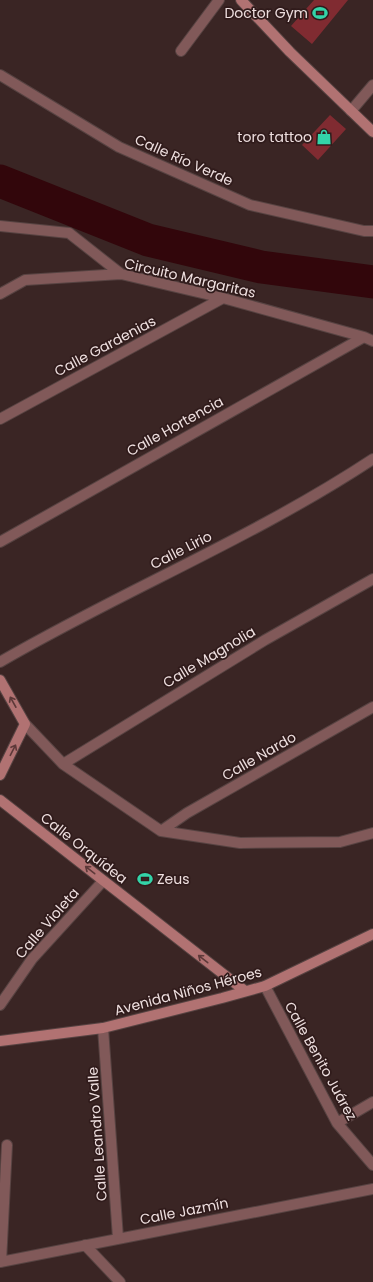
<svg xmlns="http://www.w3.org/2000/svg" width="373" height="1282" font-family="Poppins,sans-serif">
<rect width="100%" height="100%" fill="#3a2524"/>
<g fill="none" stroke-linecap="round" stroke-linejoin="round">
<!-- river -->
<path stroke="#32060b" stroke-width="33" d="M0,181L148,240L261,267L373,282"/>
</g>
<!-- building -->
<path fill="#802b31" d="M314,0H348L312,44L291,26Z
M330,115L346,129L318,160L302,145Z"/>
<g fill="none" stroke-linecap="round" stroke-linejoin="round">
<!-- street casing -->
<g stroke="#574342" stroke-width="12">
<path id="street" d="M181,51L219,0
M0,75L119,147L250,205L364,231H373
M351,111L373,85
M0,226L69,233L121,274
M0,294L25,280L121,274L223,298L364,337L373,341
M0,419L223,298
M0,542L364,337
M0,662C122,591 255,537 373,459
M25,724L63,764L161,831L240,843L340,842L373,833
M63,764L265,640L373,579
M161,831L187,813L373,707
M265,986L337,1123L373,1165
M0,1005L32,959L103,881
M103,1028L118,1238
M337,1123L373,1102
M85,1245L120,1282
M0,1262L373,1189
M1,1262L7,1145"/>
</g>
<!-- secondary casing -->
<g stroke="#574342" stroke-width="12">
<path id="secondary" d="M241,0L290,52L373,132
M0,680L25,724L0,775
M0,800L245,991
M0,1041L103,1028L222,998L265,986L373,934"/>
</g>
<!-- street -->
<use href="#street" stroke="#815959" stroke-width="10"/>
<!-- secondary -->
<use href="#secondary" stroke="#b17272" stroke-width="10"/>
</g>
<!-- one-way arrows -->
<defs><path id="oneway-shaft" d="M-6 0H5M1.5-3L5.5 0L1.5 3" fill="none" stroke-width="1.6" stroke-linecap="round" stroke-linejoin="round"/></defs>
<g stroke="#5d3939">
<use href="#oneway-shaft" transform="translate(13 702) rotate(-119)"/>
<use href="#oneway-shaft" transform="translate(13 750) rotate(-63)"/>
<use href="#oneway-shaft" transform="translate(90 870) rotate(-142)"/>
<use href="#oneway-shaft" transform="translate(203 959) rotate(-142)"/>
</g>
<!-- icons -->
<defs>
<g id="stadium-bare" transform="scale(1.2)"><path d="M0-5a6.5 5 0 1 0 0 10a6.5 5 0 1 0 0-10ZM-3.5-1.8h7v3.6h-7Z" fill="#33d4a8" stroke="#301b1b" stroke-width="2.5" paint-order="stroke"/></g>
<g id="shop-bare" transform="scale(1.2)"><path d="M-5-2.5h2.3a2.7 3.5 0 0 1 5.4 0H5L5.5 6h-11ZM-1.5-2.5h3a1.5 2.3 0 0 0-3 0Z" fill="#33d4a8" stroke="#301b1b" stroke-width="2.5" paint-order="stroke"/></g>
</defs>
<g fill-rule="evenodd">
<use href="#stadium-bare" x="320" y="13"/>
<use href="#shop-bare" x="324" y="137"/>
<use href="#stadium-bare" x="145" y="879"/>
</g>
<g text-anchor="middle" stroke-width="3.5" stroke-linejoin="round" paint-order="stroke">
<!-- poi labels -->
<g font-size="14" fill="#eedfdf" stroke="#301b1b" text-anchor="end">
<text x="308" y="18">Doctor Gym</text>
<text x="312" y="142">toro tattoo</text>
<text x="157" y="884" text-anchor="start">Zeus</text>
</g>
<!-- street labels -->
<g font-size="14" fill="#eedfdf" stroke="#301b1b">
<text transform="translate(184 160) rotate(24)" y="5">Calle Río Verde</text>
<text transform="translate(190 278) rotate(13)" y="5">Circuito Margaritas</text>
<text transform="translate(105 346) rotate(-28)" y="5">Calle Gardenias</text>
<text transform="translate(175 426) rotate(-29)" y="5">Calle Hortencia</text>
<text transform="translate(181 550) rotate(-27)" y="5">Calle Lirio</text>
<text transform="translate(209 657) rotate(-31)" y="5">Calle Magnolia</text>
<text transform="translate(259 756) rotate(-30)" y="5">Calle Nardo</text>
<text transform="translate(84 848) rotate(38)" y="5">Calle Orquídea</text>
<text transform="translate(47 923) rotate(-49)" y="5">Calle Violeta</text>
<text transform="translate(188 991) rotate(-15)" y="5">Avenida Niños Héroes</text>
<text transform="translate(321 1061) rotate(61)" y="5">Calle Benito Juárez</text>
<text transform="translate(97 1134) rotate(-94)" y="5">Calle Leandro Valle</text>
<text transform="translate(184 1211) rotate(-11)" y="5">Calle Jazmín</text>
</g>
</g>
</svg>
